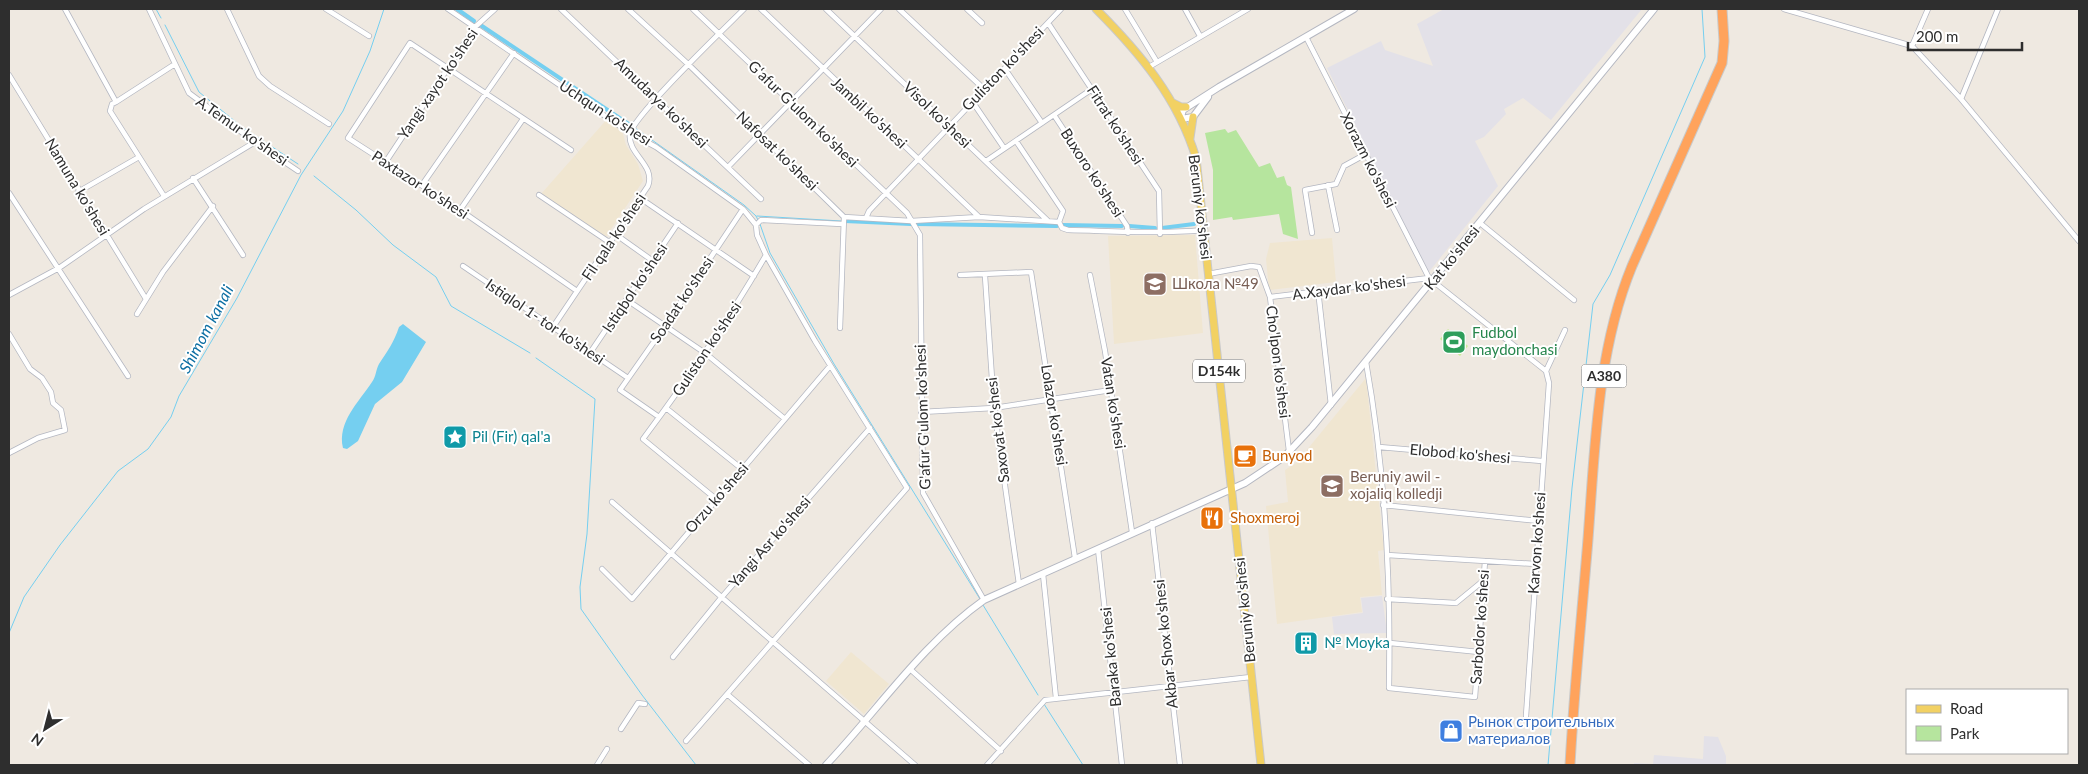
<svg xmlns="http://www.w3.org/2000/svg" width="2088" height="774" font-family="Lato,sans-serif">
<rect width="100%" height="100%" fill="#efe9e1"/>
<!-- industrial -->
<path fill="#e3e1e8" d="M1444,9H1642L1551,120L1523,98L1504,109L1506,114L1484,137L1475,141L1498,186L1428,273L1327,68L1381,41L1385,50L1433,66L1417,24Z
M1382,596L1387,633L1334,634L1332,617L1363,613L1361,598Z
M1704,736L1718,737L1726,756V765H1634V763L1653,764L1654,755L1703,759Z"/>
<!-- education -->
<path fill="#f0e6d1" d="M608,118L621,127L626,145L638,164L643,181L606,237L541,194Z
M1195,235L1203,333L1114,344L1108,236Z
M1332,238L1336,282L1269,290L1266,259L1270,243Z
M1366,378L1384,550L1378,551L1382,595L1360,597L1362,612L1277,624L1266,506L1288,502L1285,470L1296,463Z
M851,652L889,684L864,714L826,681Z"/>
<!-- green -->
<path fill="#b6e59e" d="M1225,129L1228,133L1236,130L1259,167L1270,163L1277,178L1284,176L1287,185L1291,187L1298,239L1283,234L1279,214L1233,220L1232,217L1213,220V170L1205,133Z"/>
<!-- pitch -->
<path fill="#c9ec9a" d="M1448,329L1468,346L1460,356L1440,339Z"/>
<!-- water -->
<path fill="#75cff0" d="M403,324L426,342L402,382L375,404L358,441L347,449L343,448C337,422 359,402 372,382C376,377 376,369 379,364C387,352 394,342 399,327Z"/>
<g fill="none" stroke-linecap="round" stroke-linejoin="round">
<!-- stream -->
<path stroke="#75cff0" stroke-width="1" d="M156,9L161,18
M165,25L199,92L242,127L298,164
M635,128L744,205L756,216L758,220
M314,176L356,210L393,245L436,277L451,306L530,353
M757,216L841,221
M760,224L770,253L834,364L980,599
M536,358L595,399L587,534L580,587L581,609L642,695L696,765
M983,605L1038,695
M9,633L24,597L60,545L118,471L148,449L171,417L179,396L237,298L301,175L343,111L370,51L384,9
M1044,704L1083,765
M1548,765L1572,488L1593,304L1610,275L1705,57L1702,9"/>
<!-- canal -->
<path stroke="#75cff0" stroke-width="4" d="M457,9L474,21
M479,24L630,125
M845,221L911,224
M916,224L1057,226
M1062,225L1122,226
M1129,226L1155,228
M1162,228L1194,224"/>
<!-- street casing -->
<g stroke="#b4b7c1" stroke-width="6">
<path id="street" d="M65,9L116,102L112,104L110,111L164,196
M149,9L189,93L255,142L298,171
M227,9L259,76L270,86L329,124
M326,9L369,36
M448,9L630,133L656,147L743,209L756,225L757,235L766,255L815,341L907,488L686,741
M561,9L761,199
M628,9L689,65L844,217
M693,9L886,193L907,213L920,235L923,493L984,600
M761,9L979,217
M826,9L1048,221
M899,9L984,89
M967,9L982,23
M1125,9L1157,62
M1185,9L1200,36
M1784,9L1912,46L1961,99L2079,241
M1048,23L1159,191L1160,234
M1306,37L1429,278L1546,371
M1912,46L1928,9
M1149,67L1248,9
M1005,69L1042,123
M9,75L146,299
M1961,99L1998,9
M972,101L1004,148
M116,102L175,64
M1054,115L1127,226L1128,233
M1016,141L1063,211L1059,222
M571,150L410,43L348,138L460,210L577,291
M986,161L1092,89
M385,163L475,27L495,9
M728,167L881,9
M193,178L243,255
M422,185L514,53
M1328,185L1337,230
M78,192L139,157
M9,193L128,376
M539,195L609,242
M640,198L754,276
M460,210L523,119
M844,217L911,221L979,217L1059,222L1062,228L1068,230C1114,231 1158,234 1204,230
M866,218L869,211L1061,9
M1480,223L1574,300
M756,225L761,220L842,224
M1312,233L1305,190L1336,184L1344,166L1366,154
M615,234L653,261
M463,266L628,378
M1208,274L1251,266L1259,267L1270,297L1289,451
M960,275L1031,272L1075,558
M1090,275L1105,351L1132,532
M985,276L994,408L1019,584
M1318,290L1331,405
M9,295L59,268L144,209L255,142
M1270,297L1429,278
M627,300L705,353L785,419
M137,314L163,272L213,206
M553,327L648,186C656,165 627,154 630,134C633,116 726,27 744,9
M840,328L844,217
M9,334L30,369L42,378L51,392L53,403L61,410L65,430L38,438L9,453
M590,353L678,223
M1366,362C1385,469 1391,579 1389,688L1475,697L1485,561
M1546,371L1565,330
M666,408L742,469
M921,412L994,408L1111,390
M659,417L620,390L665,326L743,209
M1379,447L1542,461
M716,499L643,439C687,380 729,319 766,255
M612,502L915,765
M1383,505L1539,521
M1152,523L1180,765
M1098,549L1122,765
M1387,555L1536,564
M602,569L632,599L830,366
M1043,574L1056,698
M1387,599L1456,603L1484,580
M1390,643L1479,652
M673,657L721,598L870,428
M910,669L1001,751
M727,694L809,765
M1526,716L1549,383L1546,371
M621,729L638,703L645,704
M597,765L607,749
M987,765L1045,700L1251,677"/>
</g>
<!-- secondary casing -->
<g stroke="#b4b7c1" stroke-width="8">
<path id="secondary" d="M1181,117L1183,110L1219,87L1354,9
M1181,119L1193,117L1208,97
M826,765C878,710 922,644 984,600L1245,483L1284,457L1312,427L1654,9"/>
</g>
<!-- primary casing -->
<g stroke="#c9c9c9" stroke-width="9">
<path id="primary" d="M1096,9C1139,52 1178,98 1196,158L1261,765
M1173,103L1181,107H1186
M1190,138L1193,117"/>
</g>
<!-- highway casing -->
<g stroke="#c9c9c9" stroke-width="11">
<path id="highway" d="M1570,765C1574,690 1582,614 1588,539C1595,448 1597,351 1632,266L1722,63L1724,41L1722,9"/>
</g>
<!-- street -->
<use href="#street" stroke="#fff" stroke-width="4.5"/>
<!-- secondary -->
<use href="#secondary" stroke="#fff" stroke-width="6"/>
<!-- primary -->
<use href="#primary" stroke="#f2d163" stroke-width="7"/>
<!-- highway -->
<use href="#highway" stroke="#ffa35c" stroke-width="9"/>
</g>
<!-- icons -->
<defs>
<g id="school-square" transform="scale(1.25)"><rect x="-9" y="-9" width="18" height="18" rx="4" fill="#8d6e63" stroke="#fff"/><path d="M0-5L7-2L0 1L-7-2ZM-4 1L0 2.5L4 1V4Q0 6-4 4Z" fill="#fff"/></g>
<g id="stadium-square" transform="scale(1.25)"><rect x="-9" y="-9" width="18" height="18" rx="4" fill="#2e9e5b" stroke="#fff"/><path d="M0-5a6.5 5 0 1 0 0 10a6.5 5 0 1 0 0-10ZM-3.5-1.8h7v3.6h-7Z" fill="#fff"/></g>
<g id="sight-square" transform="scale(1.25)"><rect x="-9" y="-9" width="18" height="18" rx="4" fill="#0f9aa8" stroke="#fff"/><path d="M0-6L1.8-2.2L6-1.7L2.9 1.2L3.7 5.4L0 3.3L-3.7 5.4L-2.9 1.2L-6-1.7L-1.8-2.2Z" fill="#fff"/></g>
<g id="cafe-square" transform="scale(1.25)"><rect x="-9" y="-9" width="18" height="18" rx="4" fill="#e8710a" stroke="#fff"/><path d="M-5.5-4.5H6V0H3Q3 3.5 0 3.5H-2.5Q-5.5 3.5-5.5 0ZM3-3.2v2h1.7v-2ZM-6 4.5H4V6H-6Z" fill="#fff"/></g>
<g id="university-square" transform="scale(1.25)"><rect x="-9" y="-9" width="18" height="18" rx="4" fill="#8d6e63" stroke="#fff"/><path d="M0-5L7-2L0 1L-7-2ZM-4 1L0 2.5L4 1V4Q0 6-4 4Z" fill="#fff"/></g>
<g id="restaurant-square" transform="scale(1.25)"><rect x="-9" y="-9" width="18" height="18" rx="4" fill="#e8710a" stroke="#fff"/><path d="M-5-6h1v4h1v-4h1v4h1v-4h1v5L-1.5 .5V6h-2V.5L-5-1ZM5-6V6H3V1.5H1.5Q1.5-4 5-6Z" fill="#fff"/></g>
<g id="building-square" transform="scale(1.25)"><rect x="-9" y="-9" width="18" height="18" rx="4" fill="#0f9aa8" stroke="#fff"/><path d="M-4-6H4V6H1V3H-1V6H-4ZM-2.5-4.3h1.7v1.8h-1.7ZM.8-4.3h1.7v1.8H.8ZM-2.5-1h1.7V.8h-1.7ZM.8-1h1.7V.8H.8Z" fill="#fff"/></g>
<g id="shop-square" transform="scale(1.25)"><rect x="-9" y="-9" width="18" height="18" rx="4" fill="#3f7fe0" stroke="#fff"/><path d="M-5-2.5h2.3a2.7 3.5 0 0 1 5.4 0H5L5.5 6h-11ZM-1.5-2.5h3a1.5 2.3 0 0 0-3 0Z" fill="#fff"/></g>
</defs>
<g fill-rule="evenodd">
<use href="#school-square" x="1155" y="284"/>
<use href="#stadium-square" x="1454" y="342"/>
<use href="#sight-square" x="455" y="437"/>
<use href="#cafe-square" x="1245" y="456"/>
<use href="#university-square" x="1332" y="486"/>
<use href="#restaurant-square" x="1212" y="518"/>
<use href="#building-square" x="1306" y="643"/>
<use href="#shop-square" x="1451" y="731"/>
</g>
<g text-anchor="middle" stroke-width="4" stroke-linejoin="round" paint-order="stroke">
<!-- shield labels -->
<g fill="#fff" stroke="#6d6d6d" stroke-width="1">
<rect x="1193" y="359.5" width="52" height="23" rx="4"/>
<rect x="1581.5" y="364.5" width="45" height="23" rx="4"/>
</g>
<g font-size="14" font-weight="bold" fill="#2e2e2e">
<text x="1219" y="376">D154k</text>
<text x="1604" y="381">A380</text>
</g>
<!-- street labels -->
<g font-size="15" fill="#2e2e2e" stroke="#fff">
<text transform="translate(1003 69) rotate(-46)" y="5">Guliston ko'shesi</text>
<text transform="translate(438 84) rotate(-56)" y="5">Yangi xayot ko'shesi</text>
<text transform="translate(661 103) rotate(44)" y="5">Amudarya ko'shesi</text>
<text transform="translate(605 113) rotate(33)" y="5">Uchqun ko'shesi</text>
<text transform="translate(869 113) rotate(43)" y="5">Jambil ko'shesi</text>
<text transform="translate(803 114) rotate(44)" y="5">Gʻafur Gʻulom ko'shesi</text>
<text transform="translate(937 115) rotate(44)" y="5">Visol ko'shesi</text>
<text transform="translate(1115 125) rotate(57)" y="5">Fitrat ko'shesi</text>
<text transform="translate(242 131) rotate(35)" y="5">A.Temur ko'shesi</text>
<text transform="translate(777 151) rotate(44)" y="5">Nafosat ko'shesi</text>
<text transform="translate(1368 160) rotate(63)" y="5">Xorazm ko'shesi</text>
<text transform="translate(1092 173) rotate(57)" y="5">Buxoro ko'shesi</text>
<text transform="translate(420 185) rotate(33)" y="5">Paxtazor ko'shesi</text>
<text transform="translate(77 187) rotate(59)" y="5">Namuna ko'shesi</text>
<text transform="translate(1200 207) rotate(83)" y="5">Beruniy ko'shesi</text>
<text transform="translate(614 237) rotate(-56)" y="5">Fil qala ko'shesi</text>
<text transform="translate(1452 258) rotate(-51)" y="5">Kat ko'shesi</text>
<text transform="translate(635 288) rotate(-56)" y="5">Istiqbol ko'shesi</text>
<text transform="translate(1349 288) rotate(-7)" y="5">A.Xaydar ko'shesi</text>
<text transform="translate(682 300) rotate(-56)" y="5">Soadat ko'shesi</text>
<text transform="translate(545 322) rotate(34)" y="5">Istiqlol 1- tor ko'shesi</text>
<text transform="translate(707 349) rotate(-56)" y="5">Guliston ko'shesi</text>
<text transform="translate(1278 362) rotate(83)" y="5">Cho'lpon ko'shesi</text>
<text transform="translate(1113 403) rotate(81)" y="5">Vatan ko'shesi</text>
<text transform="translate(1054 415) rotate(81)" y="5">Lolazor ko'shesi</text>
<text transform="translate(923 417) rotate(-92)" y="5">G'afur G'ulom ko'shesi</text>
<text transform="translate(998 430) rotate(-97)" y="5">Saxovat ko'shesi</text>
<text transform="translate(1460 454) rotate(5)" y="5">Elobod ko'shesi</text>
<text transform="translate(717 498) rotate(-49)" y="5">Orzu ko'shesi</text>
<text transform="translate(770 542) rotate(-49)" y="5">Yangi Asr ko'shesi</text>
<text transform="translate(1537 543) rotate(-86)" y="5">Karvon ko'shesi</text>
<text transform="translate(1245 610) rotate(-96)" y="5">Beruniy ko'shesi</text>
<text transform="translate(1480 627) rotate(-86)" y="5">Sarbodor ko'shesi</text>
<text transform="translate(1166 644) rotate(-96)" y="5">Akbar Shox ko'shesi</text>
<text transform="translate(1111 657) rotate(-96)" y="5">Baraka ko'shesi</text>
</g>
<!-- education labels -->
<g font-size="15" fill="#785e54" stroke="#fff" text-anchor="start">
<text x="1172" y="289">Школа №49</text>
<text x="1350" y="482">Beruniy awil -<tspan x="1350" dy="17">xojaliq kolledji</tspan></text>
</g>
<!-- leisure labels -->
<g font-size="15" fill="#27864d" stroke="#fff" text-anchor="start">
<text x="1472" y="338">Fudbol<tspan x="1472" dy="17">maydonchasi</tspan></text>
</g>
<!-- culture labels -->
<g font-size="15" fill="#0d838f" stroke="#fff" text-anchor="start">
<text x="472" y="442">Pil (Fir) qal'a</text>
<text x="1324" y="648">№ Moyka</text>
</g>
<!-- food labels -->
<g font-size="15" fill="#c56008" stroke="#fff" text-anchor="start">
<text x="1262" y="461">Bunyod</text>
<text x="1230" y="523">Shoxmeroj</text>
</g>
<!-- shop labels -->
<g font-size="15" fill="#366cbe" stroke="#fff" text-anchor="start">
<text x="1468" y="727">Рынок строительных<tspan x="1468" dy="17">материалов</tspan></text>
</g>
<!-- water labels -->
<g font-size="16" font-style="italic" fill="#0d6fa3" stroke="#fff">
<text transform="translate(206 329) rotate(-62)" y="6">Shimom kanali</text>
</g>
</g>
<!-- border -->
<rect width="2088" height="774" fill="none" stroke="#2e2e2e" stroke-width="20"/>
<!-- legend -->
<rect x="1906" y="689" width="162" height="65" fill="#ffffff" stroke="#ababab"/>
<rect x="1916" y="705" width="25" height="8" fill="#f2d163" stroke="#ababab"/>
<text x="1950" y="714" font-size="15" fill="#2e2e2e">Road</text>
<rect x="1916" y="726" width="25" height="15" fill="#b6e59e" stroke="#ababab"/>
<text x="1950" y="739" font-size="15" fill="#2e2e2e">Park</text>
<!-- north arrow -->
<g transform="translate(45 729) rotate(216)" stroke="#ffffff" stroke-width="4" paint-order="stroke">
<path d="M0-4L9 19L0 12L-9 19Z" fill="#2e2e2e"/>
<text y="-8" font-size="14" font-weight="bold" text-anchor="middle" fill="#2e2e2e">N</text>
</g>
<!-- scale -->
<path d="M1908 42v8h114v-8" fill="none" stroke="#2e2e2e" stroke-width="2.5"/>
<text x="1916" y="42" font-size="15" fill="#2e2e2e" stroke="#ffffff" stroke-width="4" paint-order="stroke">200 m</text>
</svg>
